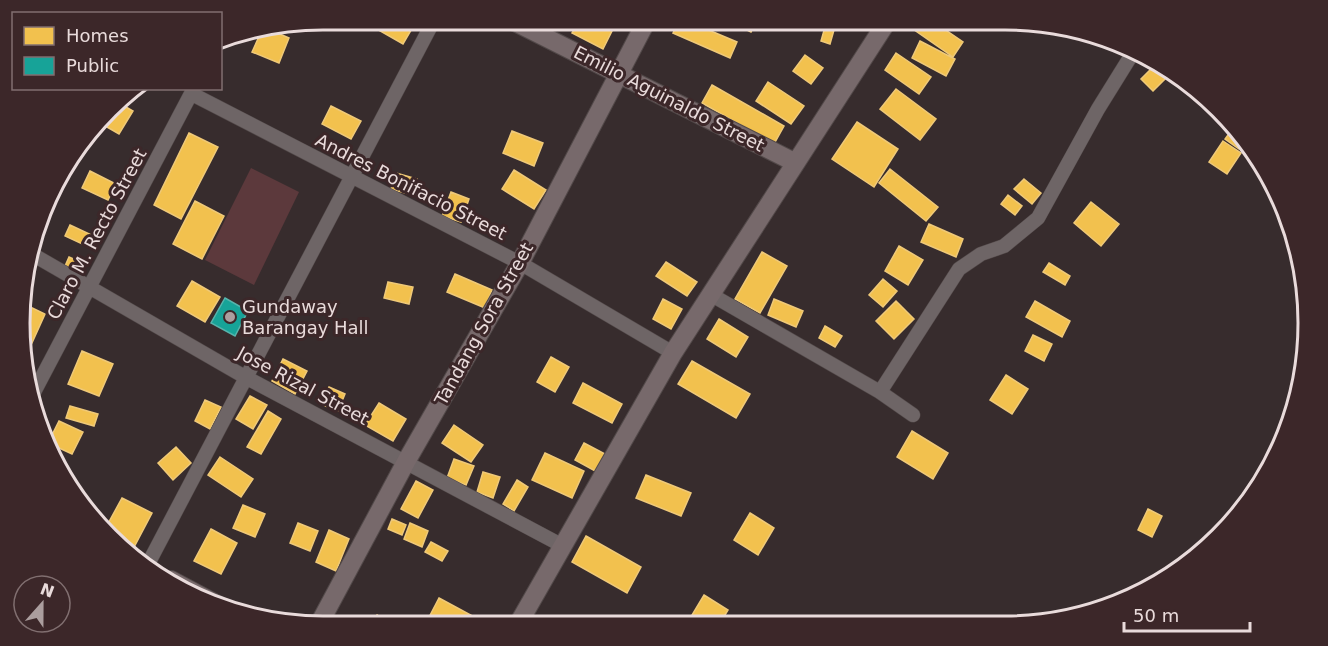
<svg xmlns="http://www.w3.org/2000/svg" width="1328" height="646" font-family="'DejaVu Sans',sans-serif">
<rect width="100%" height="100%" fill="#372c2d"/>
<!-- green -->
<path fill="#5c393c" d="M251,168L299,192L254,285L205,260Z"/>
<!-- homes -->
<path fill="#f2c14e" stroke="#efc978" stroke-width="1.5" d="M380,20H417L403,44L375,28Z
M580,20H606L615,25L603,49L572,33Z
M679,20H685L737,42L730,58L673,33Z
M726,20H757L751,32Z
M919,20H931L963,42L953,57L913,29Z
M825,27L834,30L830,44L821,41Z
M268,29L289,38L279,63L252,52L262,30Z
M920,41L955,59L946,76L912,58Z
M896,53L931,77L919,94L885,70Z
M805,55L823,68L811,84L793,71Z
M1155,65L1169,75L1153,91L1141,79Z
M768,82L804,106L791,124L756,101Z
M712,85L784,126L774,144L702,103Z
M896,89L936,119L920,140L880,109Z
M119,103L133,111L119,134L100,123Z
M331,106L361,121L351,139L322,124Z
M857,122L898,149L874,187L832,159Z
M1233,128L1243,143L1239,149L1225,139Z
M512,131L543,143L534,166L503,153Z
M189,133L218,147L181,219L154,205Z
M1223,141L1241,153L1227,174L1209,162Z
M890,169L938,207L926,221L879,183Z
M514,170L546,190L534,209L502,189Z
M90,171L116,184L108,200L82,188Z
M396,173L417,179L412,195L391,189Z
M1024,179L1041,193L1032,204L1014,189Z
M451,192L469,199L461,222L442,216Z
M1008,195L1022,206L1015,215L1001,204Z
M195,201L224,216L202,259L173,244Z
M1091,202L1119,224L1101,246L1074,223Z
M929,224L963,239L956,257L921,242Z
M70,225L96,237L91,248L65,236Z
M899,246L923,260L908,285L885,271Z
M762,252L787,266L760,313L735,299Z
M69,257L80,262L76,271L65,266Z
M666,262L697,282L687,296L656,276Z
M1049,263L1070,276L1065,285L1043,272Z
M455,274L492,290L485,308L447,292Z
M883,279L897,291L883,307L869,295Z
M192,281L220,297L205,322L177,306Z
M388,282L413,287L409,304L384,298Z
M663,299L682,309L671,329L653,319Z
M774,299L803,311L796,327L768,315Z
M896,301L914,319L894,339L876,321Z
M1035,301L1070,321L1062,337L1026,317Z
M24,304L45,314L31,345L23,342Z
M719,319L748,337L736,357L707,339Z
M825,326L842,336L835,347L819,338Z
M1033,335L1052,344L1044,361L1025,351Z
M82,351L113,364L99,396L68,384Z
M551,357L569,367L555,392L537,382Z
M283,359L307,371L295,394L272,381Z
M692,361L750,394L736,418L678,384Z
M1006,375L1028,389L1012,414L990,400Z
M583,383L622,404L612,423L573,403Z
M329,387L345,394L338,411L321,404Z
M250,396L267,405L253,429L236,419Z
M205,400L221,407L210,429L195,421Z
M379,403L406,419L393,441L365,425Z
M70,406L98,414L94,426L66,418Z
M268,411L281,419L261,454L247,447Z
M59,421L83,432L72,454L48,443Z
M454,425L483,445L471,462L442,443Z
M912,431L948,453L933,479L897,457Z
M584,443L607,455L597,472L575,460Z
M176,447L191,463L173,480L158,463Z
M545,453L584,471L572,498L532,480Z
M220,457L253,479L241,497L208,475Z
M454,459L474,466L466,485L447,478Z
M483,472L500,477L493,498L477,492Z
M646,475L691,493L681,516L636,498Z
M517,480L528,487L514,511L503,504Z
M416,481L433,490L418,518L401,509Z
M122,498L152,513L132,551L109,538L104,531Z
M243,505L265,514L255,537L233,528Z
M1148,509L1162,516L1152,537L1138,530Z
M750,513L774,528L758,555L734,540Z
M392,519L406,525L402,535L388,529Z
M298,523L318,531L310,551L290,543Z
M410,523L428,531L422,547L404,539Z
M211,529L237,543L221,574L194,561Z
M329,530L349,539L336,571L316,562Z
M586,536L641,567L627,593L572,562Z
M431,542L448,551L442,561L425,552Z
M704,595L728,610L719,625H696L689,620Z
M439,598L480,620L477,626L425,625Z
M377,615L394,626H370Z"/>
<!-- public -->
<path fill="#17a398" stroke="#56b4ac" stroke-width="1.5" d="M225,298L248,311L235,336L211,323Z"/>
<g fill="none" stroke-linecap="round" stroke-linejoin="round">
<!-- street casing -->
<g stroke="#524949" stroke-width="15">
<path id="street" d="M220,39L221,38
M192,94L520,263L673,353
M30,253L245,377L563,546
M710,294L880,392L913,415
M880,392L959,269L981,254L1004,246L1038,218L1098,109L1134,51
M32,396L194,88
M148,564L434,20"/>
</g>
<!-- secondary casing -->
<g stroke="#524949" stroke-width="20">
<path id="secondary" d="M511,20L794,162
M171,580L218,605
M318,626L407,460L520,263L647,20
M517,626L673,353L888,20"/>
</g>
<!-- street -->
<use href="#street" stroke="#6e6566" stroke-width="14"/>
<!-- secondary -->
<use href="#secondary" stroke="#77696b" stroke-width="18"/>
</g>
<!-- markers -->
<circle fill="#ab9e9e" stroke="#3c2729" stroke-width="2" cx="230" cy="317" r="6"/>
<g text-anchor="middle" stroke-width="6" stroke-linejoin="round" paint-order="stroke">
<!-- street labels -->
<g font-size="18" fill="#e9dbdb" stroke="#3c2729">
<text transform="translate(669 99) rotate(27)" y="6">Emilio Aguinaldo Street</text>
<text transform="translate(411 187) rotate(27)" y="6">Andres Bonifacio Street</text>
<text transform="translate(97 234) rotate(-62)" y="6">Claro M. Recto Street</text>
<text transform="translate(484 324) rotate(-61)" y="6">Tandang Sora Street</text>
<text transform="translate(303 386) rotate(28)" y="6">Jose Rizal Street</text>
</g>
<!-- poi labels -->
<g font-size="18" fill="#e9dbdb" stroke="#3c2729" text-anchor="start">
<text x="242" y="313">Gundaway<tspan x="242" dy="21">Barangay Hall</tspan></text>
</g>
</g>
<!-- crop -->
<path d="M0 0H1328V646H0ZM323 30H1005A293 293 0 0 1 1298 323V323A293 293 0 0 1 1005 616H323A293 293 0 0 1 30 323V323A293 293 0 0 1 323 30Z" fill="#3c2729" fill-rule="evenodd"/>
<path fill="none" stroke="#e9dbdb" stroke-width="3" d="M323 30H1005A293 293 0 0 1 1298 323V323A293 293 0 0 1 1005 616H323A293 293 0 0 1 30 323V323A293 293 0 0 1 323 30Z"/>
<!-- legend -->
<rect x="12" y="12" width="210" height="78" fill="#3c2729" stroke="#816f70" stroke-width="1.5"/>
<rect x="24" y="27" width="30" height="18" fill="#f2c14e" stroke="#816f70" stroke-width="1.5"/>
<text x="66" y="42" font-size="18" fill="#e9dbdb">Homes</text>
<rect x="24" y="57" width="30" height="18" fill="#17a398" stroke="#816f70" stroke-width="1.5"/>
<text x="66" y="72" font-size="18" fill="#e9dbdb">Public</text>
<!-- north arrow -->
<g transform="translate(42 604) rotate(21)"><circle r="28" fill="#3c2729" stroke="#816f70" stroke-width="1.5"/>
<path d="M0-4.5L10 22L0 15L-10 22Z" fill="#ab9e9e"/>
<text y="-9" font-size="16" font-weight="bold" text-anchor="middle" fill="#e9dbdb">N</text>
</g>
<!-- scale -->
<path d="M1124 622v9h126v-9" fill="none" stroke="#e9dbdb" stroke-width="3"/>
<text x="1133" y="622" font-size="18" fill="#e9dbdb" stroke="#3c2729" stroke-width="4.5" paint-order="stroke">50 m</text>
</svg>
